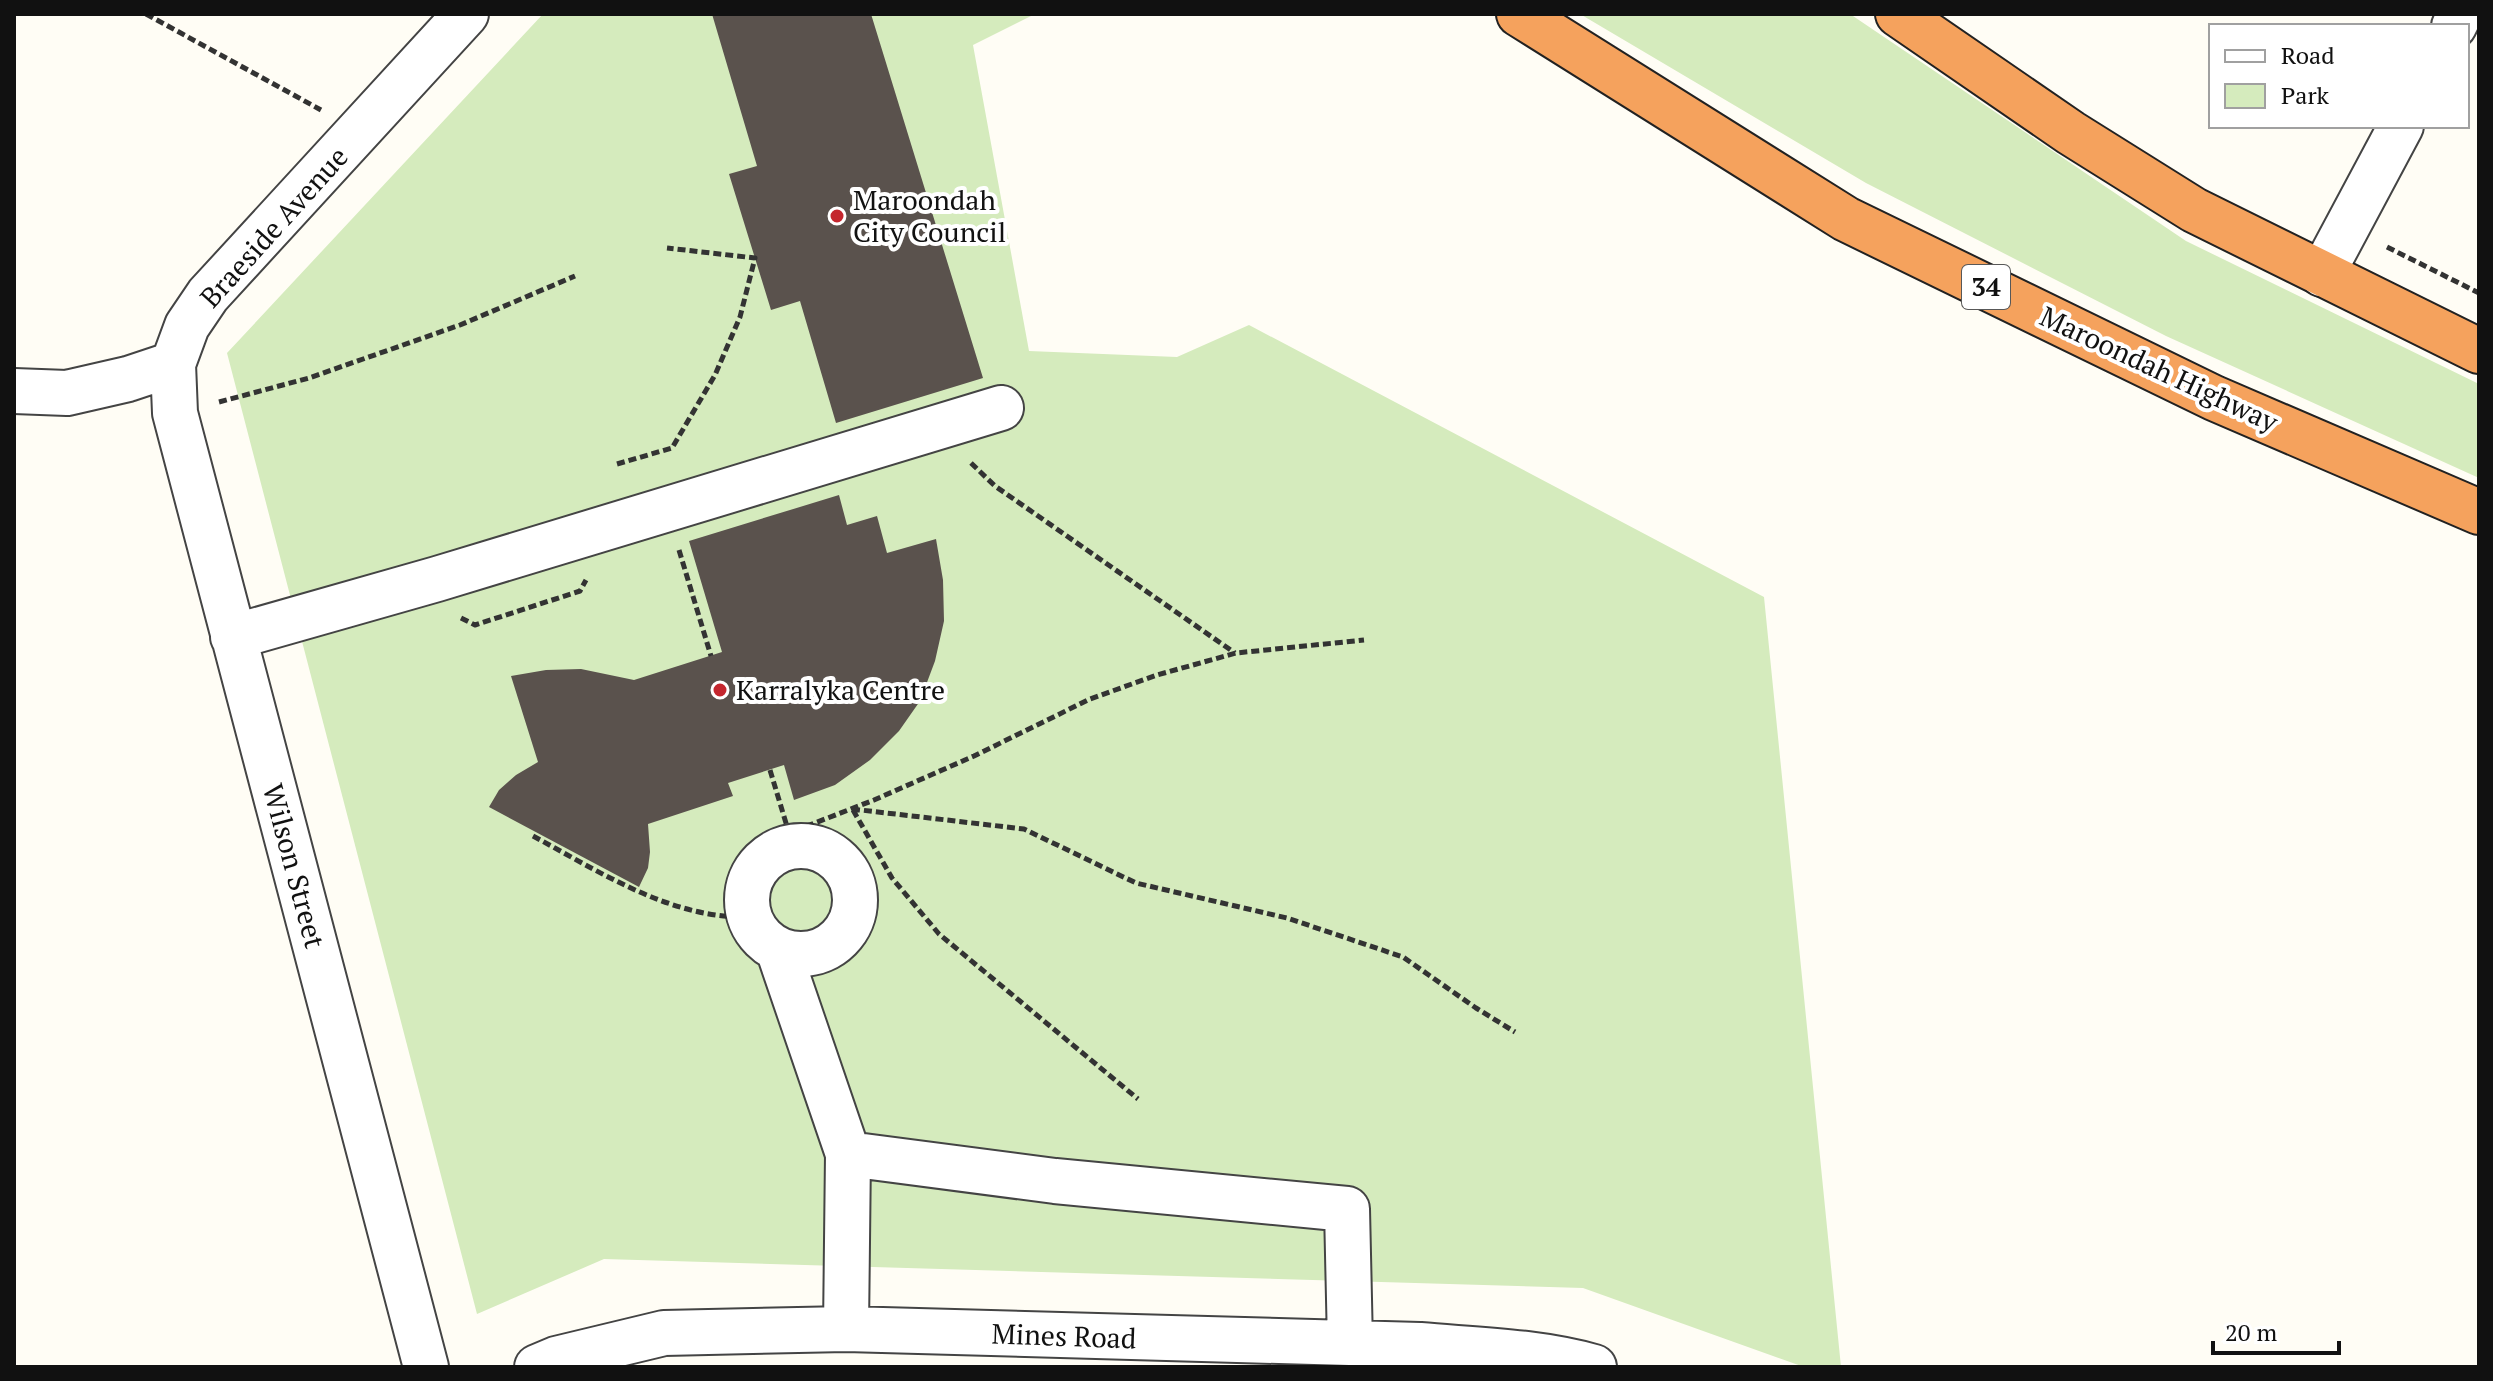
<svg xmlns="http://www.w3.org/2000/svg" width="2493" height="1381" font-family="'PT Serif',serif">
<rect width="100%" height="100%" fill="#fffdf5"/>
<!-- green -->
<path fill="#d5ebbd" d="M543,14H1035L973,45L1029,351L1177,357L1249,325L1764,597L1841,1367H1804L1583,1288L604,1259L477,1314L227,353Z
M1580,14H1850L2186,241L2479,384V478L2166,336L1866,183Z"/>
<!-- building -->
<path fill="#5a524d" d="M712,14H871L983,378L836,423L800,301L771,310L729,174L757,166Z
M839,495L847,525L877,516L887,553L936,539L943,580L944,621L935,661L920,701L899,731L870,760L835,785L794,800L784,765L728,783L733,796L648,824L650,852L648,868L639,887L489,807L499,790L516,775L538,762L511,676L546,670L581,669L634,680L722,652L689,541Z"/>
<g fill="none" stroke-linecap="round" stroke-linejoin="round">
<!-- minor casing -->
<g stroke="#444" stroke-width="48">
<path id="minor" d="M2454,26L2460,14
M2322,274L2401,126
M173,364L175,413L426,1367
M14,391L67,393L128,379L173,364L187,326L208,295L466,14
M233,637L437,579L1001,408
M747 900a54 54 0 1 1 108 0a54 54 0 1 1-108 0Z
M778,949L848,1154
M846,1329L848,1154L1055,1181L1347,1209L1350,1344
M537,1367L556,1359L664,1333L846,1329L1420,1345C1478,1350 1537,1351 1594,1367"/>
</g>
<!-- highway casing -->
<g stroke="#222" stroke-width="48">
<path id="highway" d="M1519,14L1846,219L2214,398L2479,512
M1898,14L2071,133L2194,210L2479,351"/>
</g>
<!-- path -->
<path stroke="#333" stroke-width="5" stroke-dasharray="8 4" stroke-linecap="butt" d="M146,14L321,110
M2387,247L2479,293
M219,402L309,378L460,325L575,276
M971,463L995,486L1235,653
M617,464L672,448L715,375L740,317L755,258L667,248
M679,550L711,656
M461,618L475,625L580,591L586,580
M770,770L789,833L874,800L974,756L1090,699L1157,675L1236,653L1364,640
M852,809L1024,829L1136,883L1287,918L1403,957L1476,1008L1515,1032
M853,810L892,878L939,934L1138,1099
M533,836C600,872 671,919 749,917
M776,852L771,840L789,833"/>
<!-- minor -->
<use href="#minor" stroke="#fff" stroke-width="44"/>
<!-- highway -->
<use href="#highway" stroke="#f5a25d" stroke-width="44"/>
</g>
<!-- markers -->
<g fill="#c4262e" stroke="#fff" stroke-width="3">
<circle cx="837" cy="216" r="8"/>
<circle cx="720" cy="690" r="8"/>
</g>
<g text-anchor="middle" stroke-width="8" stroke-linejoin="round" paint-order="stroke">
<!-- shield labels -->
<rect fill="#fff" stroke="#585858" stroke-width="2" x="1962" y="265" width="48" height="44" rx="6"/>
<g font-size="26" font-weight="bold" fill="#111">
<text x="1986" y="296">34</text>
</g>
<!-- poi labels -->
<g font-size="28" fill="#111" stroke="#fff" text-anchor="start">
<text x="853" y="210">Maroondah<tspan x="853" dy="32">City Council</tspan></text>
<text x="736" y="700">Karralyka Centre</text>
</g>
<!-- street labels -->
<g font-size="28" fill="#111" stroke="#fff">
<text transform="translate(274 227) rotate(-48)" y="10">Braeside Avenue</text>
<text transform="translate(2159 369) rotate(25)" y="10">Maroondah Highway</text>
<text transform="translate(294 866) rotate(75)" y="10">Wilson Street</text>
<text transform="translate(1064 1336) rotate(2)" y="10">Mines Road</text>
</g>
</g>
<!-- border -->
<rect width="2493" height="1381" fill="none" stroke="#111111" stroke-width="32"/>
<!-- legend -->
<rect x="2209" y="24" width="260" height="104" fill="#ffffff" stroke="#a0a0a0" stroke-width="2"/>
<rect x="2225" y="50" width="40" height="12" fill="#ffffff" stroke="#a0a0a0" stroke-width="2"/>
<text x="2281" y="64" font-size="24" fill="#111111">Road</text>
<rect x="2225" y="84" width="40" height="24" fill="#d5ebbd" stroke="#a0a0a0" stroke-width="2"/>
<text x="2281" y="104" font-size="24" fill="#111111">Park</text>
<!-- scale -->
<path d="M2213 1341v12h126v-12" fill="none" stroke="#111111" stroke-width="4"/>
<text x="2225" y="1341" font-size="24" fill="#111111" stroke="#ffffff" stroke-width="6" paint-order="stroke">20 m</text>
</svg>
